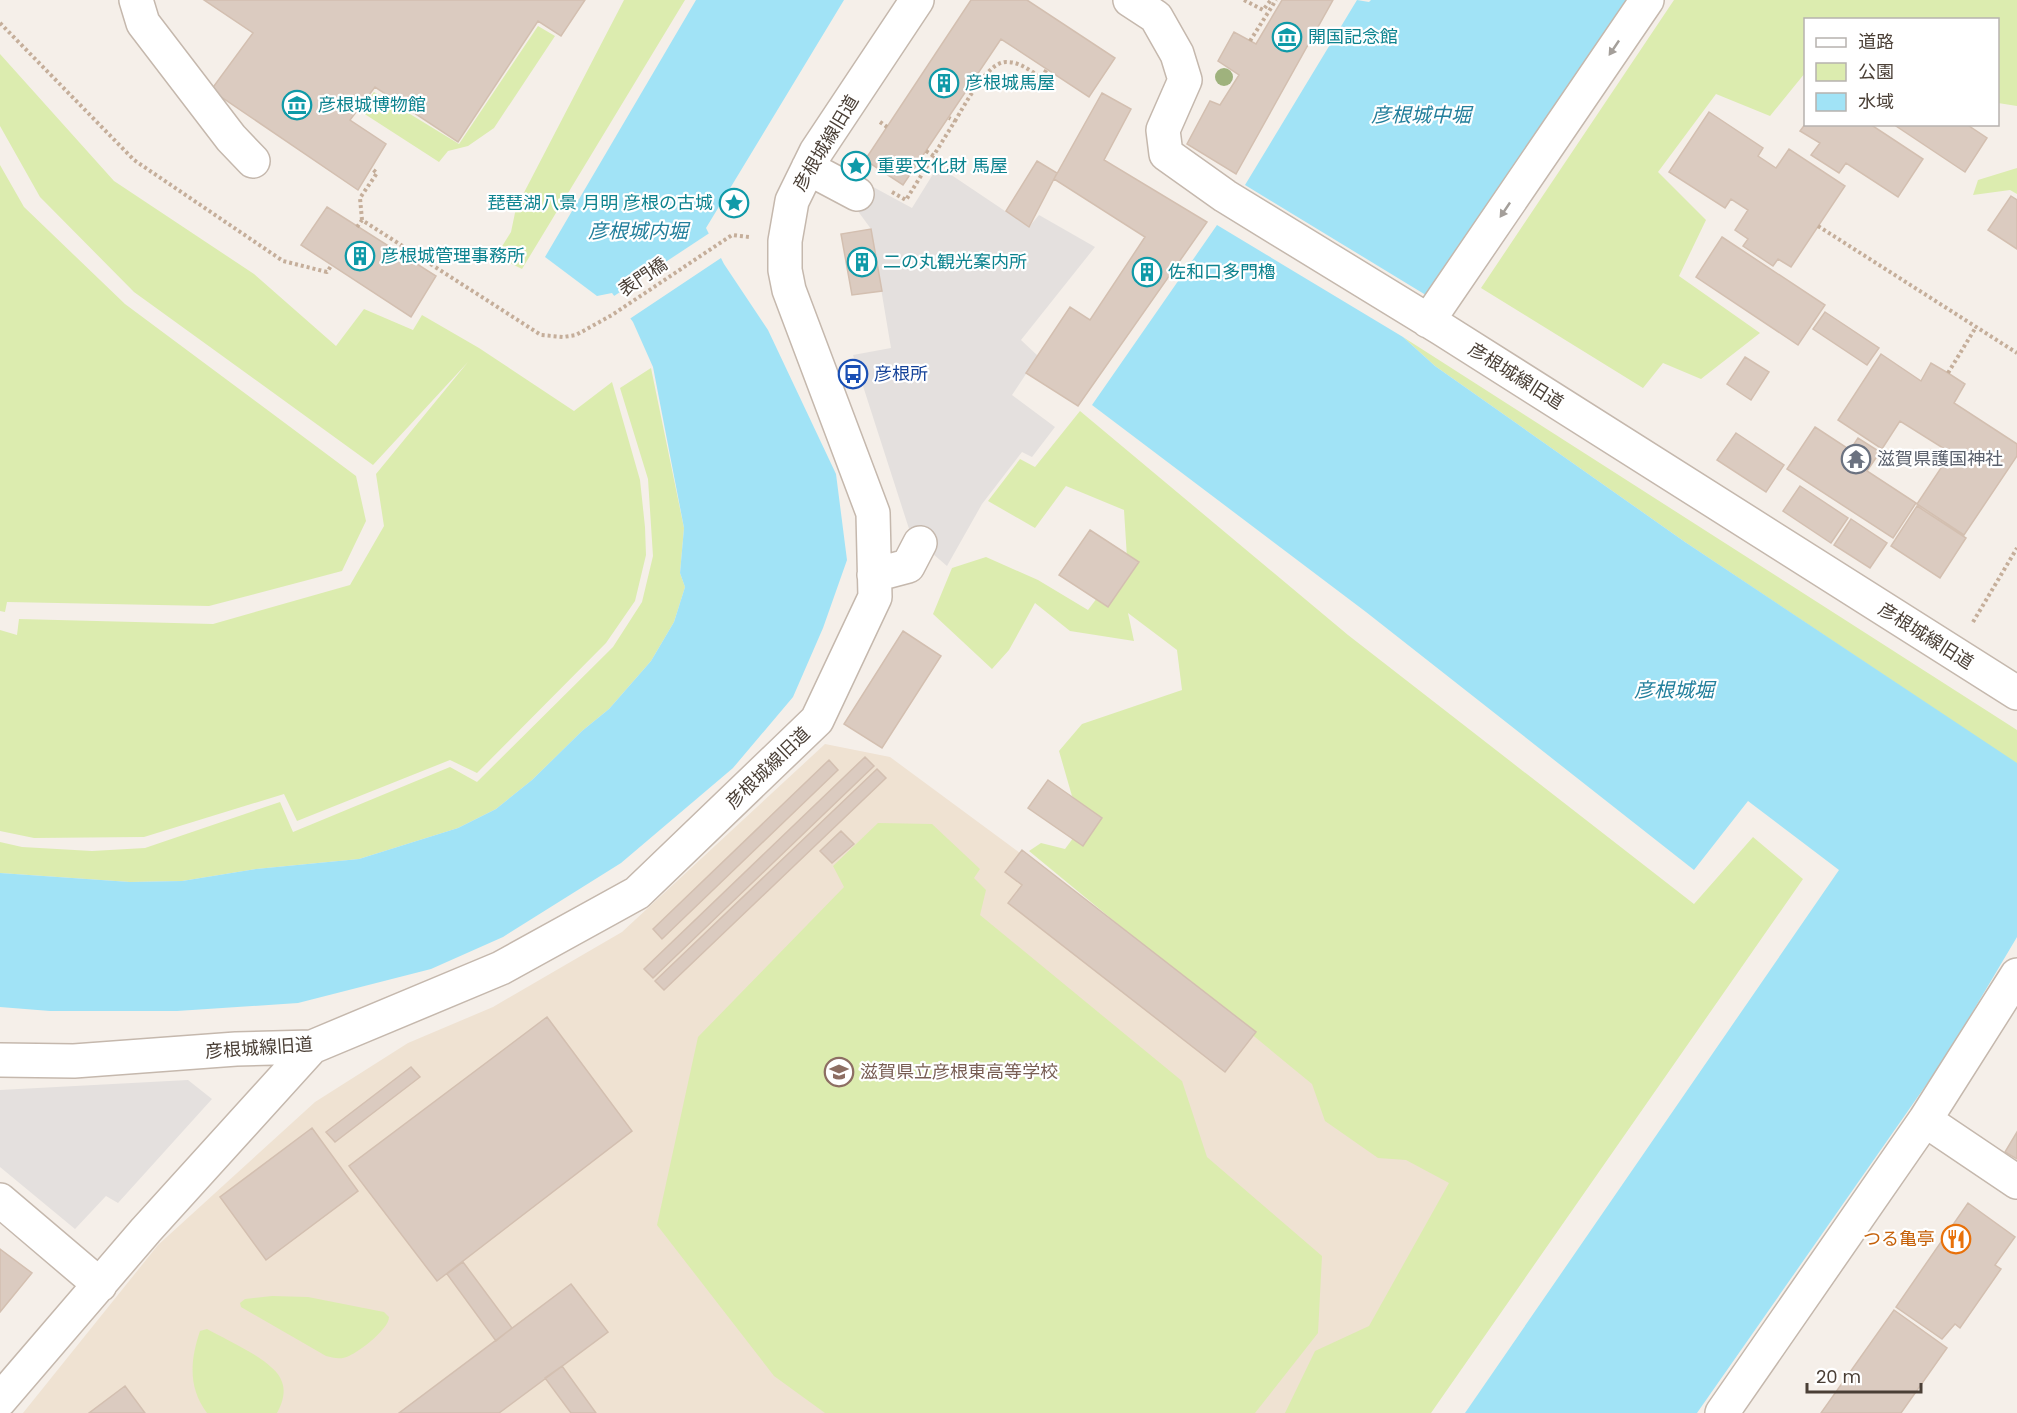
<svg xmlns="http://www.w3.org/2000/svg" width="2017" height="1413" font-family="Poppins,'Noto Sans JP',sans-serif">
<rect width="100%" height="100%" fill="#f5efe9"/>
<!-- education -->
<path fill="#efe2d2" d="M825,744L890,757L1484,1196L1336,1413H23L158,1245L315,1102L408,1043L493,1007L622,932Z"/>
<!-- green -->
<path fill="#dcecaf" d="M624,0H685L522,269L496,256L511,232L516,208Z
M1674,0H2017V106L1998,103V20H1806L1805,73L1770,116L1716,94L1658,172L1706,220L1679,276L1760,333L1701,379L1663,363L1643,388L1481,288Z
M538,26L555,36L494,128L468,146L448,151L439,162L360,111L374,92L459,144Z
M0,54L114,181L254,274L336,346L364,309L413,330L422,315L479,348L574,411L612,382L640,480L645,527L646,555L635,601L606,643L477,773L450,760L297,821L284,794L144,837L34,838L0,831V630L17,635L19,619L213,624L350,585L384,526L376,474L468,362L373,465L134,292L40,197L0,126Z
M0,165L24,207L125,304L356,476L366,521L342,571L209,606L7,602L5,612L0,611Z
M2017,168V194L2010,190L1973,195L1978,180Z
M1403,337L2017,730V764L1685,542L1435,366Z
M651,368L684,528L680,573L685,587L674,622L651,661L609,709L582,731L532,780L496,809L458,828L359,859L256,869L182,881L130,882L0,873V842L22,847L92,851L145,848L280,802L293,832L450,767L477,782L613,647L642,602L653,556L648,479L620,388Z
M1080,411L1348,635L1694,904L1753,837L1803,879L1431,1413H1285L1315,1351L1369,1326L1449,1183L1406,1160L1378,1158L1325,1121L1312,1084L1029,851L1041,843L1065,849L1091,814L1072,796L1059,751L1082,724L1182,690L1177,650L1128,613L1134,641L1070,631L1035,603L1009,650L992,669L933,614L952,568L986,557L1038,580L1088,610L1127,558L1124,510L1066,486L1035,528L988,501L1020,459L1035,467Z
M878,823L932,824L980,869L974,878L986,890L980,915L1182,1081L1207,1157L1322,1256L1318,1333L1255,1413H825L774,1376L657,1225L698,1037L844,887L833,866Z
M272,1296L308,1297L384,1312L389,1317C389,1329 360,1351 349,1356C341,1360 333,1358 326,1356L241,1307L240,1303L245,1299Z
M207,1329C226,1340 276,1361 282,1382C286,1392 282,1404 277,1413H207C188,1387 190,1361 200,1331Z"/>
<!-- parking -->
<path fill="#e4e0de" d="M938,166L1029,227L1039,215L1095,247L1021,340L1038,356L1012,395L1055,427L1032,457L1022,452L982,504L947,566L911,535L853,355L891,348L871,229L852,203L864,182L912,208Z
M188,1080L212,1099L118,1203L106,1196L75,1229L0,1167V1090Z"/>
<!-- water -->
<path fill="#a1e3f6" d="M696,0H844L706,228L724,264L768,330L836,474L847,560L823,628L793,697L733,768L621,863L503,937L431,969L298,1003L177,1011H50L0,1007V873L130,882L182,881L256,869L359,859L458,828L496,809L532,780L582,731L609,709L651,661L674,622L685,587L680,573L684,528L653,367L633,322L612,293L597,296L545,257Z
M1357,0L1369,2L1371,0H1636L1434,300L1245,185Z
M1217,225L1403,337L1435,366L1685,542L2017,763V937L1947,1055L1697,1413H1465L1839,870L1748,801L1694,870L1366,612L1092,405Z"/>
<!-- pier -->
<path fill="#f5efe9" d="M711,232L724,256L628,320L611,298Z"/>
<!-- building -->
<path fill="#dbcbc0" stroke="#d3bfb0" stroke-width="1.5" d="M204,0H585L561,36L538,21L458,142L375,87L350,120L386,144L358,190L211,90L253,33Z
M971,0H1027L1115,58L1089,97L1001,39L903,185L865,160Z
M1282,0H1333L1236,174L1187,144L1210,101L1220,105L1239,75L1218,61L1234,32L1256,44Z
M1102,93L1131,109L1104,160L1207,222L1078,406L1026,373L1070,307L1090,320L1145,237L1054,179Z
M1709,112L1763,148L1758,156L1776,168L1789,149L1845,186L1791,267L1778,259L1773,266L1743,246L1748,239L1735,230L1748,210L1731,199L1725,208L1669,172Z
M1806,123V124H1870L1923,159L1898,197L1846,163L1839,173L1811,155L1820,143L1800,131Z
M1893,124H1966L1987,138L1965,172Z
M1037,161L1057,173L1029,227L1006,211Z
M2011,196L2017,200V249L1988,230Z
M327,207L436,276L411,317L301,245Z
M871,229L882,291L852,295L841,234Z
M1722,237L1825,305L1798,345L1696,277Z
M1825,312L1879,348L1867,365L1813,329Z
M1881,354L1921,381L1931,363L1948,373L1965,384L1954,403L2017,444V456L1964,535L1917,504L1951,453L1900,421L1882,449L1838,420Z
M1745,357L1769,372L1751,400L1727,384Z
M1815,427L1850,450L1858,438L1880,452L1867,471L1916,503L1893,538L1787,469Z
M1736,433L1784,465L1766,492L1717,460Z
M1800,486L1848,518L1831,543L1783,511Z
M1917,506L1966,538L1940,578L1891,546Z
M1851,519L1887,543L1870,568L1834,545Z
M1090,530L1139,562L1108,607L1059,575Z
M903,631L941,656L882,748L844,724Z
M865,757L874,766L653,978L644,969Z
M829,760L838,770L662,939L653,929Z
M877,769L886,778L664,990L655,981Z
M1048,780L1102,818L1083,846L1028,808Z
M841,831L854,844L832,863L820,851Z
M1022,850L1256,1032L1225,1072L1008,903L1022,885L1005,872Z
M547,1017L632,1131L437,1281L349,1166Z
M411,1067L420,1077L335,1142L326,1132Z
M312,1128L358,1191L266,1260L220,1197Z
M2017,1132V1159L2005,1152Z
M1968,1203L2015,1237L1995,1265L2001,1269L1960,1328L1955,1324L1942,1339L1896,1307Z
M0,1249L32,1273L0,1312Z
M463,1262L512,1328L496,1341L447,1274Z
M571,1284L608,1332L499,1413H399Z
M1894,1310L1947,1348L1901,1413H1821Z
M562,1366L596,1413H571L545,1378Z
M125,1386L145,1413H89Z"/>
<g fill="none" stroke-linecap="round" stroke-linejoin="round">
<!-- minor casing -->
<g stroke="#c5b8ad" stroke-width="36">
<path id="minor" d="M136,0L143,23L231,138L253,161
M1130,0L1156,17L1177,54L1185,80L1163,130L1166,154L1225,196L1442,329L2017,693
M808,168L857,194
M1428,321L1647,0
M874,575L908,566L920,543
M0,1060L74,1061L236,1049L312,1047L501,968L637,893L817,720L875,597L873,513L789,290L785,270V241L792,201L816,152L917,0
M1925,1120L2017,1182
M0,1200L100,1285
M0,1400L146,1230L312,1047
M1722,1413L1925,1120L2017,975"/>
</g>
<!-- path -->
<path stroke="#c5ae9a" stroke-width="4" stroke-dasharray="3 3" stroke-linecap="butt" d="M1244,0L1263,10L1271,0
M0,23L134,160L283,261L327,272L331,266
M1250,41L1276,0
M955,121C965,105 987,61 1007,62C1020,62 1031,71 1041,78L1047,69
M880,122L887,127
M926,151L934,156
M892,192L906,200L955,121L949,118
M362,220L360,198L377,173L371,168
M1818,226L2017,353
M357,227L362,220L541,335L563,337L576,335L612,315L732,235L749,237
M1948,373L1976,327
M1973,622L2017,548"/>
<!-- minor -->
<use href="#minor" stroke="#fff" stroke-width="33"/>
</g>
<!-- trees -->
<circle fill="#9fb27d" cx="1224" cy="77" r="9"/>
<!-- one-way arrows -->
<defs><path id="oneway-solid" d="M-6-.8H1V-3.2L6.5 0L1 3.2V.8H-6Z" transform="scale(1.5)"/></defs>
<g fill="#a49f9a">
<use href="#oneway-solid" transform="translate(1614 48) rotate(124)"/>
<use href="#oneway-solid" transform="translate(1505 210) rotate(124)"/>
</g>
<!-- icons -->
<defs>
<g id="museum-ring" transform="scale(1.5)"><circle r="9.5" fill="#fff" stroke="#0f9aa8" stroke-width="1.5"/><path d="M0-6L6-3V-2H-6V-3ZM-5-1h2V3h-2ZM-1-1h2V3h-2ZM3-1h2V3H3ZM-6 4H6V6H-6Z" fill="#0f9aa8"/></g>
<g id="building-ring" transform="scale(1.5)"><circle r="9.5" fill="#fff" stroke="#0f9aa8" stroke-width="1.5"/><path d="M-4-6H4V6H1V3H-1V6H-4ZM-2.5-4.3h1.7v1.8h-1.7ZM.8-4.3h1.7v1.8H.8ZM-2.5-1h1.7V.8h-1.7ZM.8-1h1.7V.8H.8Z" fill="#0f9aa8"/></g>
<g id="sight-ring" transform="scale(1.5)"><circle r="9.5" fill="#fff" stroke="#0f9aa8" stroke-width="1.5"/><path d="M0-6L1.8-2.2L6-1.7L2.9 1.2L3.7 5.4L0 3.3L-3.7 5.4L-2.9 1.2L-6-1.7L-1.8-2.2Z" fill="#0f9aa8"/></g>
<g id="bus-ring" transform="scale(1.5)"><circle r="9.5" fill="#fff" stroke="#1a4fb4" stroke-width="1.5"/><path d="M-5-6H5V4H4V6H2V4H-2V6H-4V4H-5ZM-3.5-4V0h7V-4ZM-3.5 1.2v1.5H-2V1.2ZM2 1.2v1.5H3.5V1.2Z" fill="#1a4fb4"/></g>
<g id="temple-ring" transform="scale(1.5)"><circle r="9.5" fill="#fff" stroke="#6b7280" stroke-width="1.5"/><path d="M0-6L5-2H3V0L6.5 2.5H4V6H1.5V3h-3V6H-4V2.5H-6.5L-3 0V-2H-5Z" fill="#6b7280"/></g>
<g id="school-ring" transform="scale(1.5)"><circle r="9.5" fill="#fff" stroke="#8d6e63" stroke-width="1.5"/><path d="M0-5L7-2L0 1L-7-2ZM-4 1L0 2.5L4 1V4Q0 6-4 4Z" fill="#8d6e63"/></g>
<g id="restaurant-ring" transform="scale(1.5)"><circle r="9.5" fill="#fff" stroke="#e8710a" stroke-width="1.5"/><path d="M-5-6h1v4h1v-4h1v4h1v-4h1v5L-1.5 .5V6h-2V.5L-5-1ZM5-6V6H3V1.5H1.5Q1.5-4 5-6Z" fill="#e8710a"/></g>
</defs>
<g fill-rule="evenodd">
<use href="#museum-ring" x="1287" y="37"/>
<use href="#building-ring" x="944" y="83"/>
<use href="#museum-ring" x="297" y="105"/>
<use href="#sight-ring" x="856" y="166"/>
<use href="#sight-ring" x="734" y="203"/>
<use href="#building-ring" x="360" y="256"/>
<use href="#building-ring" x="862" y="262"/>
<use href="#building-ring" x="1147" y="272"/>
<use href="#bus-ring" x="853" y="374"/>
<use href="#temple-ring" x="1856" y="459"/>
<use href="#school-ring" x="839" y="1072"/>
<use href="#restaurant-ring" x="1956" y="1239"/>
</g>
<g text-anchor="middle" stroke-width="4.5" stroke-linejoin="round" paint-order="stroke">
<!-- culture labels -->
<g font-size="18" fill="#0d838f" stroke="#fff" text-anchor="start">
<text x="1308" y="43">開国記念館</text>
<text x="965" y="89">彦根城馬屋</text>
<text x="318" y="111">彦根城博物館</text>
<text x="877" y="172">重要文化財 馬屋</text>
<text x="713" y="209" text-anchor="end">琵琶湖八景 月明 彦根の古城</text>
<text x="381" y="262">彦根城管理事務所</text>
<text x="883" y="268">二の丸観光案内所</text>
<text x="1168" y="278">佐和口多門櫓</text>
</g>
<!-- street labels -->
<g font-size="18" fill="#4a3f36" stroke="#fff">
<text transform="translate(826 143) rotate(-59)" y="6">彦根城線旧道</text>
<text transform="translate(643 277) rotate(-34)" y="6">表門橋</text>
<text transform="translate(1516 376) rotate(32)" y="6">彦根城線旧道</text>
<text transform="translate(1926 636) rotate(32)" y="6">彦根城線旧道</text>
<text transform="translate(768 768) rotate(-44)" y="6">彦根城線旧道</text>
<text transform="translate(259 1048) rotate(-4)" y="6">彦根城線旧道</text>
</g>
<!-- transit labels -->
<g font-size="18" fill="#164399" stroke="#fff" text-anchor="start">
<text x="874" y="380">彦根所</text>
</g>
<!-- worship labels -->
<g font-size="18" fill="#5b616d" stroke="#fff" text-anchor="start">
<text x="1877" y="465">滋賀県護国神社</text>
</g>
<!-- education labels -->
<g font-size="18" fill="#785e54" stroke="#fff" text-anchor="start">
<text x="860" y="1078">滋賀県立彦根東高等学校</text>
</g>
<!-- food labels -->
<g font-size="18" fill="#c56008" stroke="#fff" text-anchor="end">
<text x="1935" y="1245">つる亀亭</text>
</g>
<!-- water labels -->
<g font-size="20" font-style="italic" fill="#227f9c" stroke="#fff">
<text x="1421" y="122">彦根城中堀</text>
<text x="638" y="238">彦根城内堀</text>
<text x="1674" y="697">彦根城堀</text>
</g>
</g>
<!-- legend -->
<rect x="1804" y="18" width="195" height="108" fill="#ffffff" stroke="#b7b2af" stroke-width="1.5"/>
<rect x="1816" y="38" width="30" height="9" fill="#ffffff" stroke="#b7b2af" stroke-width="1.5"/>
<text x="1858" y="48" font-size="18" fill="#4a3f36">道路</text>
<rect x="1816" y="63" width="30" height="18" fill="#dcecaf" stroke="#b7b2af" stroke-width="1.5"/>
<text x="1858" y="78" font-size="18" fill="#4a3f36">公園</text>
<rect x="1816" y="93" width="30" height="18" fill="#a1e3f6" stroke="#b7b2af" stroke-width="1.5"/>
<text x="1858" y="108" font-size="18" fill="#4a3f36">水域</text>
<!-- scale -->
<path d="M1807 1383v9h114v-9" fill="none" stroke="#4a3f36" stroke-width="3"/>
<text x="1816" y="1383" font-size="18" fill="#4a3f36" stroke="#ffffff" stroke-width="4.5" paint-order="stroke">20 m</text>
</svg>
